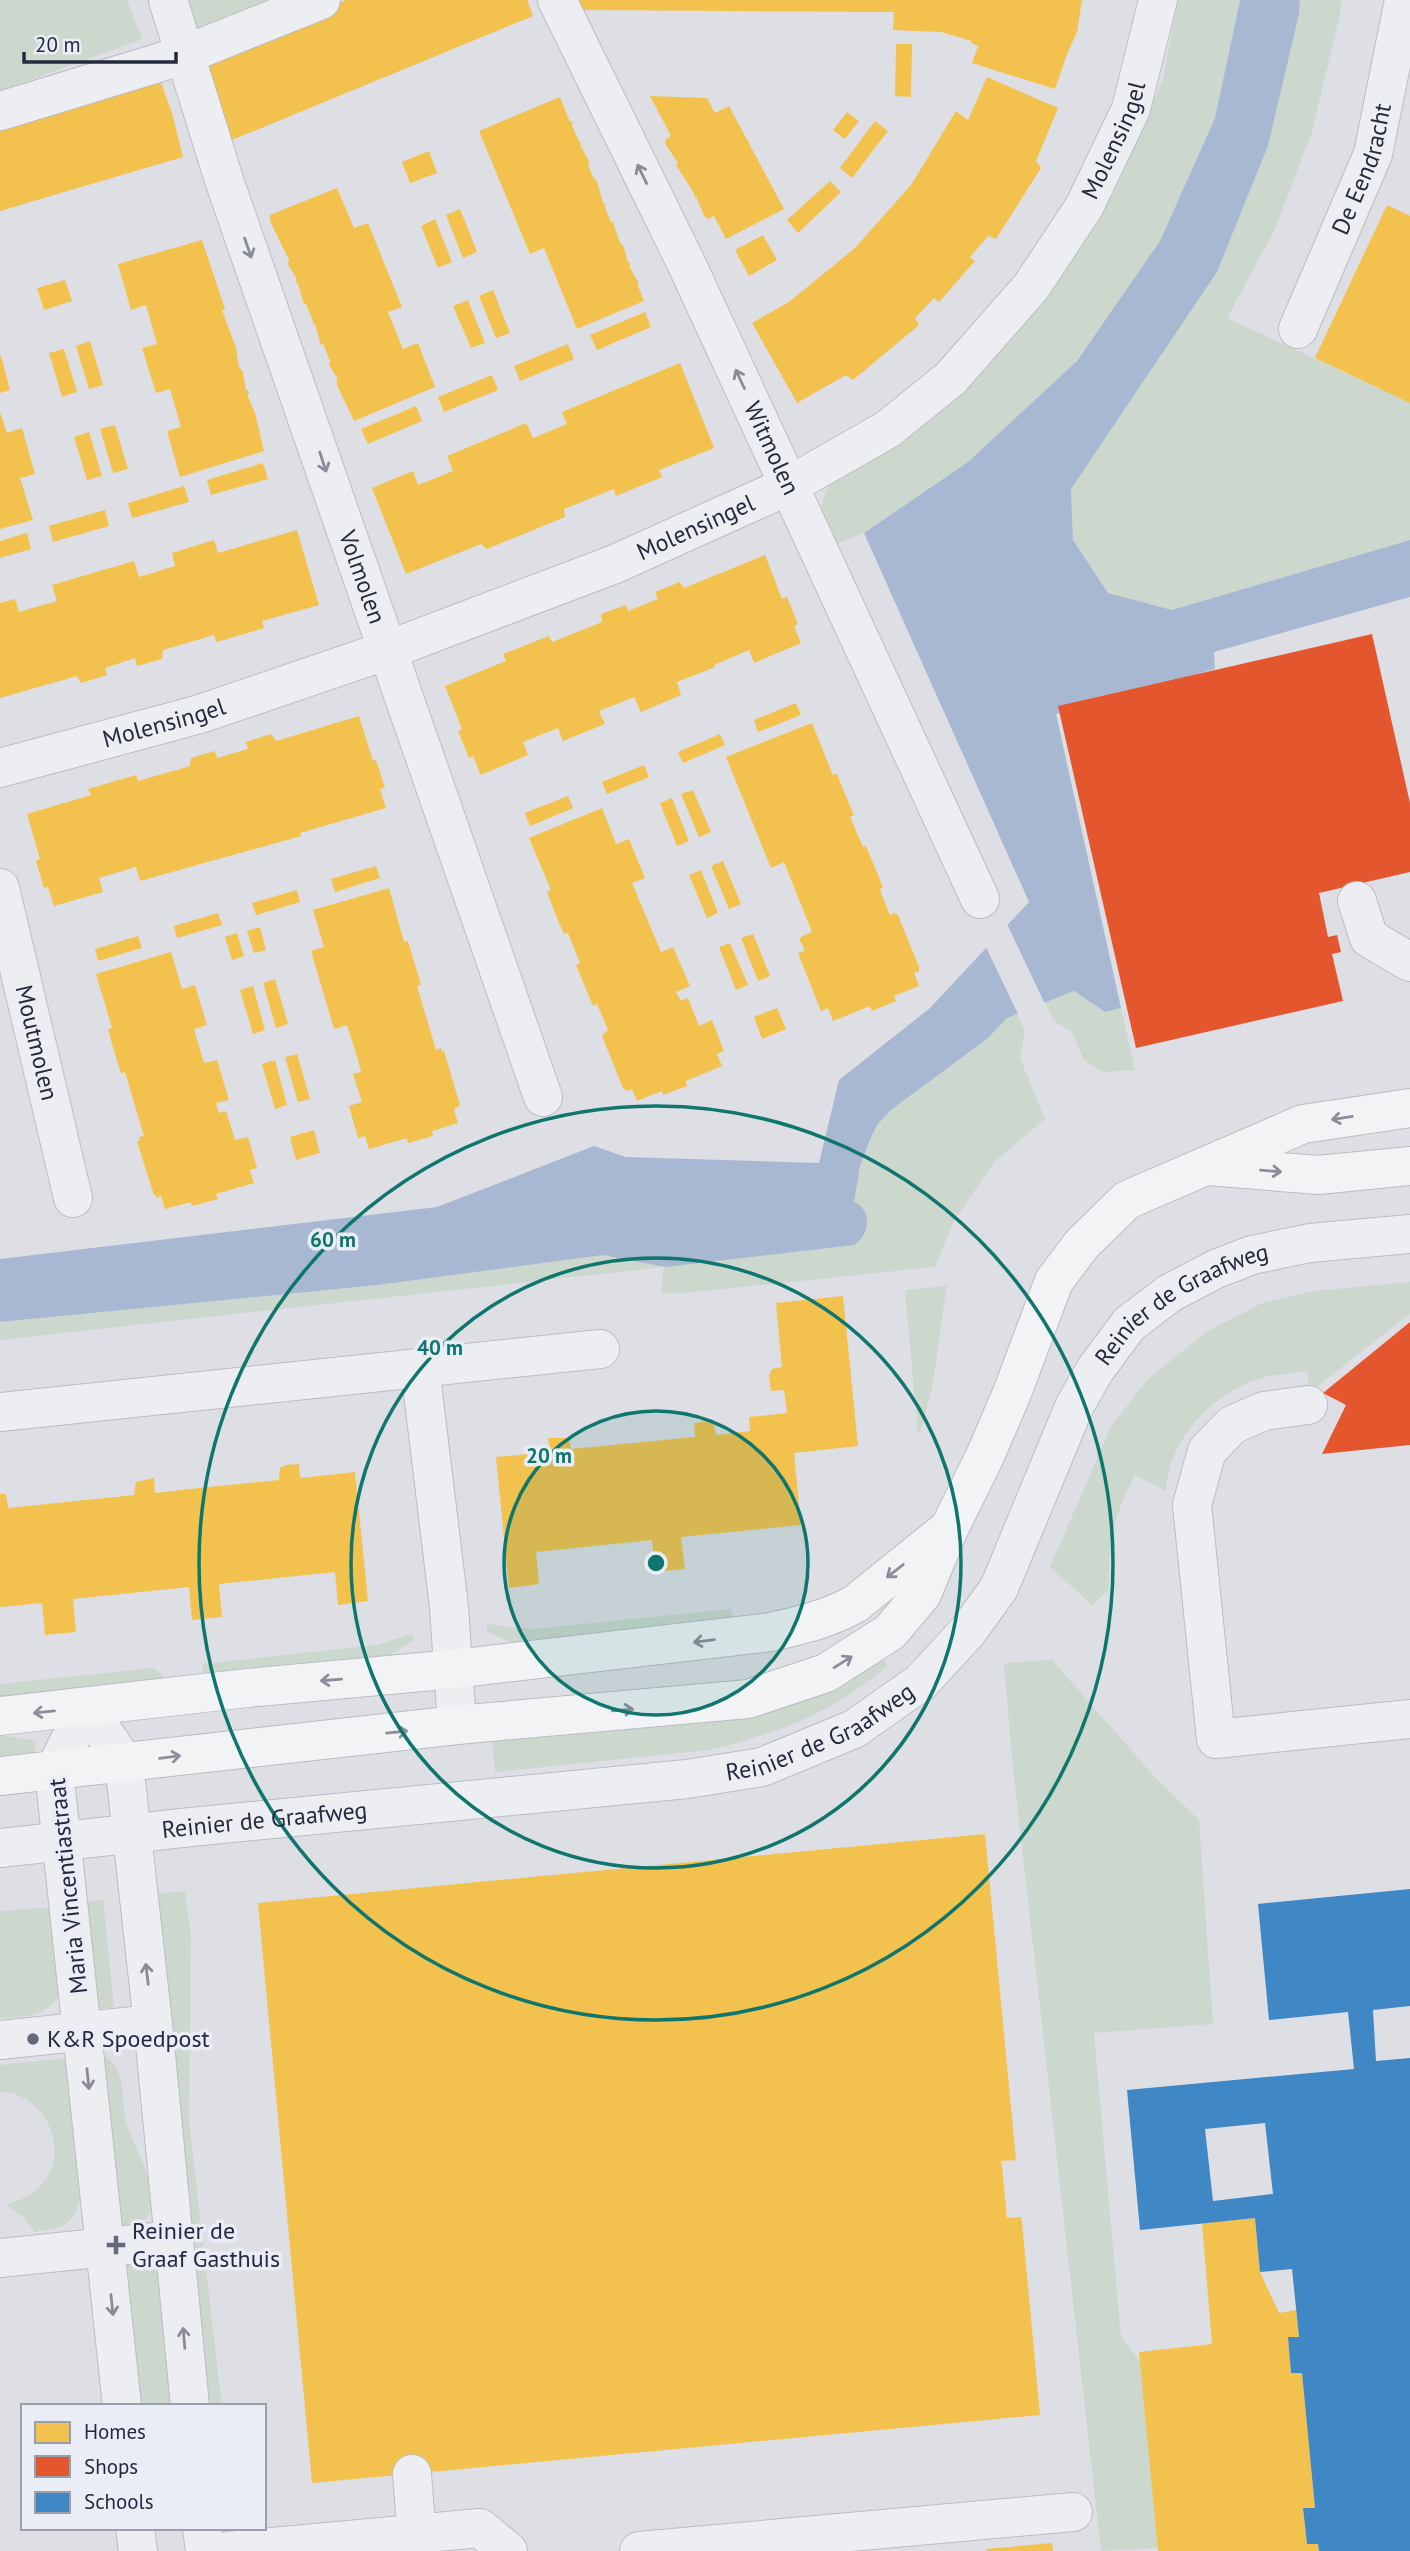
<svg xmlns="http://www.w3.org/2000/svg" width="1410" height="2551" font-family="'PT Sans',sans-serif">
<rect width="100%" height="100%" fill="#dedfe4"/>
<!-- green -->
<path fill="#ccd8cd" d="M0,0H127L142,39L0,91Z
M190,0H271L192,31Z
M1178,0H1240L1215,118L1160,241L1077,361L968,462L864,533L836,544L820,509L829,484L945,406L1042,305L1114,193L1163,79Z
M1300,0H1341L1340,15L1311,135L1274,231L1227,318L1410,403V540L1172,610L1108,593L1073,540L1071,489L1217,272L1268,146L1299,14Z
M1074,991L1105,1012L1121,1008L1135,1070L1103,1072L1084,1060L1072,1032L1053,1020L1045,1002Z
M1017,1014L1025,1032L1020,1058L1045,1119L994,1162L954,1221L935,1267L674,1294L661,1292L664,1267L0,1340V1322L378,1285L603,1255L665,1267L854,1202L860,1166L877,1124L891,1110L988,1038L1007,1018Z
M1410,1282V1314L1310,1392L1307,1371C1291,1374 1274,1374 1259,1379C1211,1395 1169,1439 1166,1491L1135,1475C1113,1518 1108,1542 1109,1589L1092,1605L1050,1567L1111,1426L1149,1378L1206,1332L1262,1303L1314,1291Z
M947,1286C938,1336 937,1388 918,1436L905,1290Z
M731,1609L734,1629L518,1645L487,1632V1624L532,1629Z
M412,1634L414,1640L384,1659L204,1684L202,1664L377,1645Z
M883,1659L888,1666C873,1677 859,1689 844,1698C803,1724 755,1739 709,1750L495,1772L492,1741Z
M1052,1660L1154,1776L1199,1820L1213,2024L1094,2033L1121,2337L1149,2373L1160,2548L1101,2551L1012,1758L1004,1663Z
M153,1668L162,1675L163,1688L0,1705V1684Z
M0,1735L32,1740L36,1746L33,1761L0,1765Z
M185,1891L191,1937L189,2120L221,2400L219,2406H201L149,1895Z
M103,1900L114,2007L95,2009L84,1902Z
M57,1907L62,1991C45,2018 29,2016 0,2019V1911Z
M105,2056C128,2070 120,2103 127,2125C134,2149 172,2206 139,2224C133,2227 125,2227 118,2229L102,2057Z
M67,2058L80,2200C72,2227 60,2228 35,2232L22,2216L6,2205C16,2202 27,2197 35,2191C75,2159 49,2093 0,2092V2065Z
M158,2257L174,2406H136L121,2262Z"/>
<!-- water -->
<path fill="#a9b8d2" d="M1240,0H1300L1299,14L1268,146L1217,272L1071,489L1073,540L1108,593L1172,610L1410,540V597L1214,652L1215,669L1056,714L1121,1008L1105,1012L1074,991L1007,1018L988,1038L891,1110L877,1125L870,1140L860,1166L854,1202C873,1210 870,1235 854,1245L665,1267L603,1255L378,1285L0,1322V1259L437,1207L594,1146L626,1157L819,1163L839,1080L930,1008L1029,902L864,533L968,462L1077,361L1160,241L1215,118Z"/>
<!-- pier -->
<path fill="#dedfe4" d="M1006,922L1046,1006L1019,1016L985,945Z"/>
<!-- homes -->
<path fill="#f2c14e" d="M346,0H527L533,16L232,140L202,65Z
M579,0H1082L1077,32L1067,54L1055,89L972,63L978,46L971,43L972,41L941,32L893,30L894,12L584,10Z
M896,44H912L911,97L895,96Z
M987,77L1058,108L1036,161L1041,168L996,239L988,236L970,257L975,261L939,302L934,298L915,318L919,325L853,380L846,375L797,403L752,323L789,302L855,248L911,185L956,111L968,120Z
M160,80L172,113L183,157L0,211V121Z
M650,96L707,98L715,113L729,106L784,209L726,239L714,216L708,219L704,216L696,196L694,197V193L676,165L678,163L666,145L665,140L671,136Z
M560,97L570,122L573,121L572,126L579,141L582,144L580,145L589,161L588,165L594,179L597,181L603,203L607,205H604L611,222H613L620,243L623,245L628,262L631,264L629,266L638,282V286L644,301L577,329L544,248L530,254L479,131Z
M847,112L859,121L845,139L833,130Z
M875,121L888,131L852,178L840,168Z
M429,151L437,173L410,183L402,162Z
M830,181L841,192L798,233L787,220Z
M337,188L354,228L368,223L402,307L388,312L403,349L418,343L435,387L354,421L337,385V378L329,365L330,361L323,344L321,345L315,324L313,325V321L306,304H304L298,284L295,282L297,280L288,264L289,260L270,221V215Z
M1387,205L1410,216V403L1315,358Z
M460,209L477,252L463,258L446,215Z
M435,219L452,262L438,268L421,226Z
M763,235L777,260L749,276L735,250Z
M202,240L224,306L225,310H222L236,348L239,367L243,372L246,391L248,390L249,393L247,394L255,413L264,451L180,477L167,431L181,427L170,389L156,393L142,348L157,344L146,305L131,310L118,264Z
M65,280L72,301L44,310L37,288Z
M493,290L510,333L496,338L479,296Z
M468,300L485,343L471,348L453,306Z
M645,312L651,327L597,350L590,335Z
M90,341L103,385L89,389L76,346Z
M568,344L574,359L520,381L514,366Z
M64,349L77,392L62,397L49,353Z
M1,356L10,390L0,393V357Z
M680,363L714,448L659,470L662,477L616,496L614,489L564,509L565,517L487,549L481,544L406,574L372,488L413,471L418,485L453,471L447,456L526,423L533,438L567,424L562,412Z
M492,375L498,390L444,412L438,397Z
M416,406L422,421L368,444L361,429Z
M0,412L7,433L22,428L35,474L20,478L33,520L0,529Z
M115,425L128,469L113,473L100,429Z
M89,432L102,476L87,480L74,437Z
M263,463L268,479L211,495L207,480Z
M184,486L189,502L132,518L128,503Z
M105,510L109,526L53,542L49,526Z
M297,530L319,605L262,621L264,628L241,635L216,642L214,635L163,650L162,659L137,666L135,658L105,668L107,675L81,683L77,676L0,698V603L15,599L19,612L57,601L52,585L134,561L139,577L175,566L172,553L214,540L218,553Z
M27,533L31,549L0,558V541Z
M765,555L782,599L787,597L798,624L794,626L801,643L754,663L749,650L714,665L715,667L677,682L681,695L641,712L634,697L599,711L605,724L563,741L558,728L523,742L528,755L481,775L473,756L469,758L458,731L462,729L445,686L506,661L503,654L549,636L552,642L602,622L601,614L626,605L628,611L658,599L655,592L680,582L684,588Z
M796,703L801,715L758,732L754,720Z
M359,716L373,761L376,760L385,788L380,789L386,808L300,833L301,836L140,881L136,867L99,878L103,892L54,906L48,887L44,888L36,861L40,859L27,814L91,795L88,789L136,775L138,781L190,766L191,758L215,751L217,758L248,749L246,742L271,734L276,741Z
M812,723L833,775L837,774L845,794L854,815L850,817L863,847L866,846L883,887L880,889L881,893L890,915L895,913L898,915L919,967V971L914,973L919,986L894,996L896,1001L872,1011L870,1006L833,1021L828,1008L821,1011L798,953L805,951L799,938L812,932L784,862L771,868L726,757Z
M720,734L725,745L683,763L678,752Z
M644,765L649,777L607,794L602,782Z
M693,790L711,832L699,837L681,794Z
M568,796L573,808L530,826L525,813Z
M672,798L689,841L677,846L660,803Z
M602,808L616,844L629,839L645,878L632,883L661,952L673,947L690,986L676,992L681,1001L688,998L699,1026L712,1020L724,1051L717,1054L722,1066L686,1081L687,1086L663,1095L662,1091L637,1101L632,1089L627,1091L623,1088L602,1036L608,1030L597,1004L593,1006L576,965L580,963L568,933L564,934L555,913L547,892L551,890L529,838Z
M723,861L741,904L729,909L711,866Z
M376,866L380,878L335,892L331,879Z
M701,870L718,913L707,918L689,875Z
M389,888L404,942L408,941L421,985L417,986L436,1050L441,1048L442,1052L444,1051L460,1105L454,1110L458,1123L432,1131L433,1136L408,1143L407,1138L369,1149L365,1136L358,1138L349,1106L362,1102L353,1074L361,1072L358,1060L347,1025L334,1029L311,951L324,947L313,910Z
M297,890L300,902L256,915L252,903Z
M218,913L222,925L177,938L174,926Z
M260,927L266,950L254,953L247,931Z
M237,933L244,956L232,960L225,937Z
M753,934L770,976L758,981L741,938Z
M138,936L142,948L98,961L95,949Z
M730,943L748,985L736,990L719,947Z
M171,952L182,989L195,985L207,1025L194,1029L204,1063L217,1060L229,1100L216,1103L219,1113L226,1111L235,1140L248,1137L257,1168L250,1170L254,1183L216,1194L218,1199L192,1206L191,1202L165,1209L161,1196L156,1198V1195H154L145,1167L137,1141H140L139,1137L144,1136L125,1072L121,1073L114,1051L108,1029L112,1028L96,974Z
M275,979L288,1024L276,1028L263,983Z
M253,986L265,1030L253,1034L240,990Z
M777,1008L786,1029L762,1039L754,1017Z
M297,1054L310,1099L298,1102L285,1057Z
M275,1060L287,1105L275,1109L262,1064Z
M314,1130L320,1153L296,1160L290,1137Z
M843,1296L858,1446L794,1453L801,1525L681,1537L685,1569L655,1572L652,1540L536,1552L539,1584L509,1588L496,1457L550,1452L548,1438H566L570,1442L571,1449L695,1437L694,1423L710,1421L714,1425L716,1435L750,1431L749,1417L787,1413L784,1390L771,1391L769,1376L772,1369L782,1367L776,1303Z
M299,1464L300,1478L355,1472L368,1601L338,1605L335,1572L219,1584L222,1617L192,1620L189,1587L73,1599L76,1632L45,1635L42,1603L0,1607V1494H6L8,1508L134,1495L136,1482L154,1478L155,1493L209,1487L279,1480L280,1468L286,1465Z
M985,1834L1016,2160L1001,2161L1002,2166L1007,2218L1021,2217L1022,2222L1040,2415L312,2483L258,1903Z
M1255,2218L1260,2272L1279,2313L1296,2310L1299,2337H1288L1291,2373H1302L1315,2508H1303L1307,2544H1318L1319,2551H1158L1139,2352L1212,2344L1202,2223Z
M1052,2543L1053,2551H987V2549Z"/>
<!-- shops -->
<path fill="#e4572e" d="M1372,634L1410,803V872L1319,893L1328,937L1337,935L1341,952L1332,954L1343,1001L1136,1048L1058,706Z
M1410,1322V1445L1322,1454L1346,1405L1323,1393Z"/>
<!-- schools -->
<path fill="#3f88c5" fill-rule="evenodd" d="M1410,1889V2006L1373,2010L1376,2061L1410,2058V2551H1319L1318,2544H1307L1303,2508H1315L1302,2373H1291L1288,2337H1299L1292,2269L1260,2272L1255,2218L1140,2230L1127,2090L1354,2069L1348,2012L1269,2020L1258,1904ZM1265,2123L1273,2194L1213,2201L1205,2129Z"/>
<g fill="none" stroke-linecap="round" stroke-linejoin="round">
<!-- minor casing -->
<g stroke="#bcbdc2" stroke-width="40">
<g id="minor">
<path id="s1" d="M168,0L225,183L543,1097"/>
<path id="s2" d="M557,0L687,265L980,899"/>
<path d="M0,111L184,55L321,0"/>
<path id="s3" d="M1298,329L1373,154L1404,0"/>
<path id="s4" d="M0,768L200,714L388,650L615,564L790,485L888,429L951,378L1031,287L1084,207L1131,109L1158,0"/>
<path id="s5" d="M0,888L73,1198"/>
<path d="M1357,901L1369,938L1410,962"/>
<path d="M420,1368L449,1607L457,1725"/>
<path d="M1308,1405L1264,1411L1232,1425L1207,1451L1192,1505L1216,1739L1410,1719"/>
<path d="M0,1412L600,1349"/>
<path id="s6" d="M0,1848L191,1827L687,1779L762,1767L854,1729L921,1682L968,1631L999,1588L1074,1407L1095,1370L1129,1324L1170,1293L1216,1269L1252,1255L1310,1243L1410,1234"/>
<path d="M0,2040L153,2024"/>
<path d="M0,2258L174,2240"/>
<path d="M122,2406L54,1771L87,1707L124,1763L153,2024L190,2406"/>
<path d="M412,2474L418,2551"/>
<path d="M135,2528L138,2551"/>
<path d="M202,2528L205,2551"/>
<path d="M228,2551L480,2528L508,2551"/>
<path d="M639,2551L1073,2512"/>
</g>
</g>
<!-- major casing -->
<g stroke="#babcc2" stroke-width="40">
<path id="major" d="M1208,1166L1318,1175L1410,1166
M0,1716L248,1688L454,1669L771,1632C801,1625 828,1619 855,1604L947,1530
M0,1776L457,1725L748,1699L826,1673L890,1632L922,1594L949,1529L985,1456L1012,1393L1054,1281L1082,1244L1127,1200L1303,1124L1410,1108"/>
</g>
<!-- minor -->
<use href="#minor" stroke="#edeef1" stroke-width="38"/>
<!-- major -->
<use href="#major" stroke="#f2f3f5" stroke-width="38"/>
</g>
<!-- one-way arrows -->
<defs><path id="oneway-shaft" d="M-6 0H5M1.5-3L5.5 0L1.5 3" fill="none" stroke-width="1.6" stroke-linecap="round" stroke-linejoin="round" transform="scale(1.75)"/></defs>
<g stroke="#888c98">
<use href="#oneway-shaft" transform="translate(642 174) rotate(-116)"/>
<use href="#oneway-shaft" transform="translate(248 248) rotate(71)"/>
<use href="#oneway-shaft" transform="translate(740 379) rotate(-115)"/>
<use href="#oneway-shaft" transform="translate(323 462) rotate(72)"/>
<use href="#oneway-shaft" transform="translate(147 1974) rotate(-97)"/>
<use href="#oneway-shaft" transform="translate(88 2079) rotate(84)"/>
<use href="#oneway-shaft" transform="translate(112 2305) rotate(84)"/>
<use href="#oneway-shaft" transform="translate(184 2338) rotate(-95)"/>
</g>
<g stroke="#8b8e9a">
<use href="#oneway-shaft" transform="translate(1342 1118) rotate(171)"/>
<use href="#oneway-shaft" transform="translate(1271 1171) rotate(5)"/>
<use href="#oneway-shaft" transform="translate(895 1571) rotate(142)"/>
<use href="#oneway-shaft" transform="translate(704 1641) rotate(173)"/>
<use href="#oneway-shaft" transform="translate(843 1662) rotate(-32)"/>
<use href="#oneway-shaft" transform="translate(331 1680) rotate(175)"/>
<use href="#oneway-shaft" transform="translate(623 1710) rotate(-5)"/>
<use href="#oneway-shaft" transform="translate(44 1712) rotate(174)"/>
<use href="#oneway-shaft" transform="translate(397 1732) rotate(-6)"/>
<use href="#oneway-shaft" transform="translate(170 1757) rotate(-7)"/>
</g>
<!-- distance rings -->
<circle cx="656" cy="1563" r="152" fill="#0f766e" fill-opacity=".12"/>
<g fill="none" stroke="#0f766e" stroke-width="3.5">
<circle cx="656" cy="1563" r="152"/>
<circle cx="656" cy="1563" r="305"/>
<circle cx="656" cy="1563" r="457"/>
</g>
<!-- markers -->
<g fill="#656978" stroke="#eaedf5" stroke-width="2.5">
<circle cx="33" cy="2039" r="7"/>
<path d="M112.5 2234.5h7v7h7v7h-7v7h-7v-7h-7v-7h7z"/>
</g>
<g text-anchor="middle" stroke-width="7" stroke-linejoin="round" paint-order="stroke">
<!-- street labels -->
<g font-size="24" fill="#242a3e" stroke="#eaedf5">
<text dy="8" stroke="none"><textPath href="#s4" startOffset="1325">Molensingel</textPath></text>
<text dy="8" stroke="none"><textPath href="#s3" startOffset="173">De Eendracht</textPath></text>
<text dy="8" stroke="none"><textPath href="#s2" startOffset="497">Witmolen</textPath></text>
<text dy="8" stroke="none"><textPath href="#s4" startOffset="737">Molensingel</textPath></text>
<text dy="8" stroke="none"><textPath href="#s1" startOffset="609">Volmolen</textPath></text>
<text dy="8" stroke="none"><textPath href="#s4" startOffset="170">Molensingel</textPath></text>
<text dy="8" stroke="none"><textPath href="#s5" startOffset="159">Moutmolen</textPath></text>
<text dy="8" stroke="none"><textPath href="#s6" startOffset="1421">Reinier de Graafweg</textPath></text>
<text dy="8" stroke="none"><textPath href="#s6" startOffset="833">Reinier de Graafweg</textPath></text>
<text dy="8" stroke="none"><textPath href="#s6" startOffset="266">Reinier de Graafweg</textPath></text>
<text transform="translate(68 1886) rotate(-96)" y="8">Maria Vincentiastraat</text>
</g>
<!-- poi labels -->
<g font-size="24" fill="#242a3e" stroke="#eaedf5" text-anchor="start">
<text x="47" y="2047">K&amp;R Spoedpost</text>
<text x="132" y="2239">Reinier de<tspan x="132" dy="28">Graaf Gasthuis</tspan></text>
</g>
</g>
<circle cx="656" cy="1563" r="10" fill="#0f766e" stroke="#eaedf5" stroke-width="3.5"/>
<g font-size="21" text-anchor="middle" font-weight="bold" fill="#0f766e" stroke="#eaedf5" stroke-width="7" stroke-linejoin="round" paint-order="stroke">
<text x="333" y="1247">60 m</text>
<text x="440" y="1355">40 m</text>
<text x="549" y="1463">20 m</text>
</g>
<!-- legend -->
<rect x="21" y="2404" width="245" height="126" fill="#eaedf5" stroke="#9b9fac" stroke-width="2"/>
<rect x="35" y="2422" width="35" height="21" fill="#f2c14e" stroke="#9b9fac" stroke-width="2"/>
<text x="84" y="2439" font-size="21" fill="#242a3e">Homes</text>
<rect x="35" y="2456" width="35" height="21" fill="#e4572e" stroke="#9b9fac" stroke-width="2"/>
<text x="84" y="2474" font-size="21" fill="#242a3e">Shops</text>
<rect x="35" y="2492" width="35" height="21" fill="#3f88c5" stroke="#9b9fac" stroke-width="2"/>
<text x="84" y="2509" font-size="21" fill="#242a3e">Schools</text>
<!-- scale -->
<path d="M24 52v10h152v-10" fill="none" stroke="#242a3e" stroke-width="3.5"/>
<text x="35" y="52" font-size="21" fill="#242a3e" stroke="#eaedf5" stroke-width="5" paint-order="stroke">20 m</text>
</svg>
